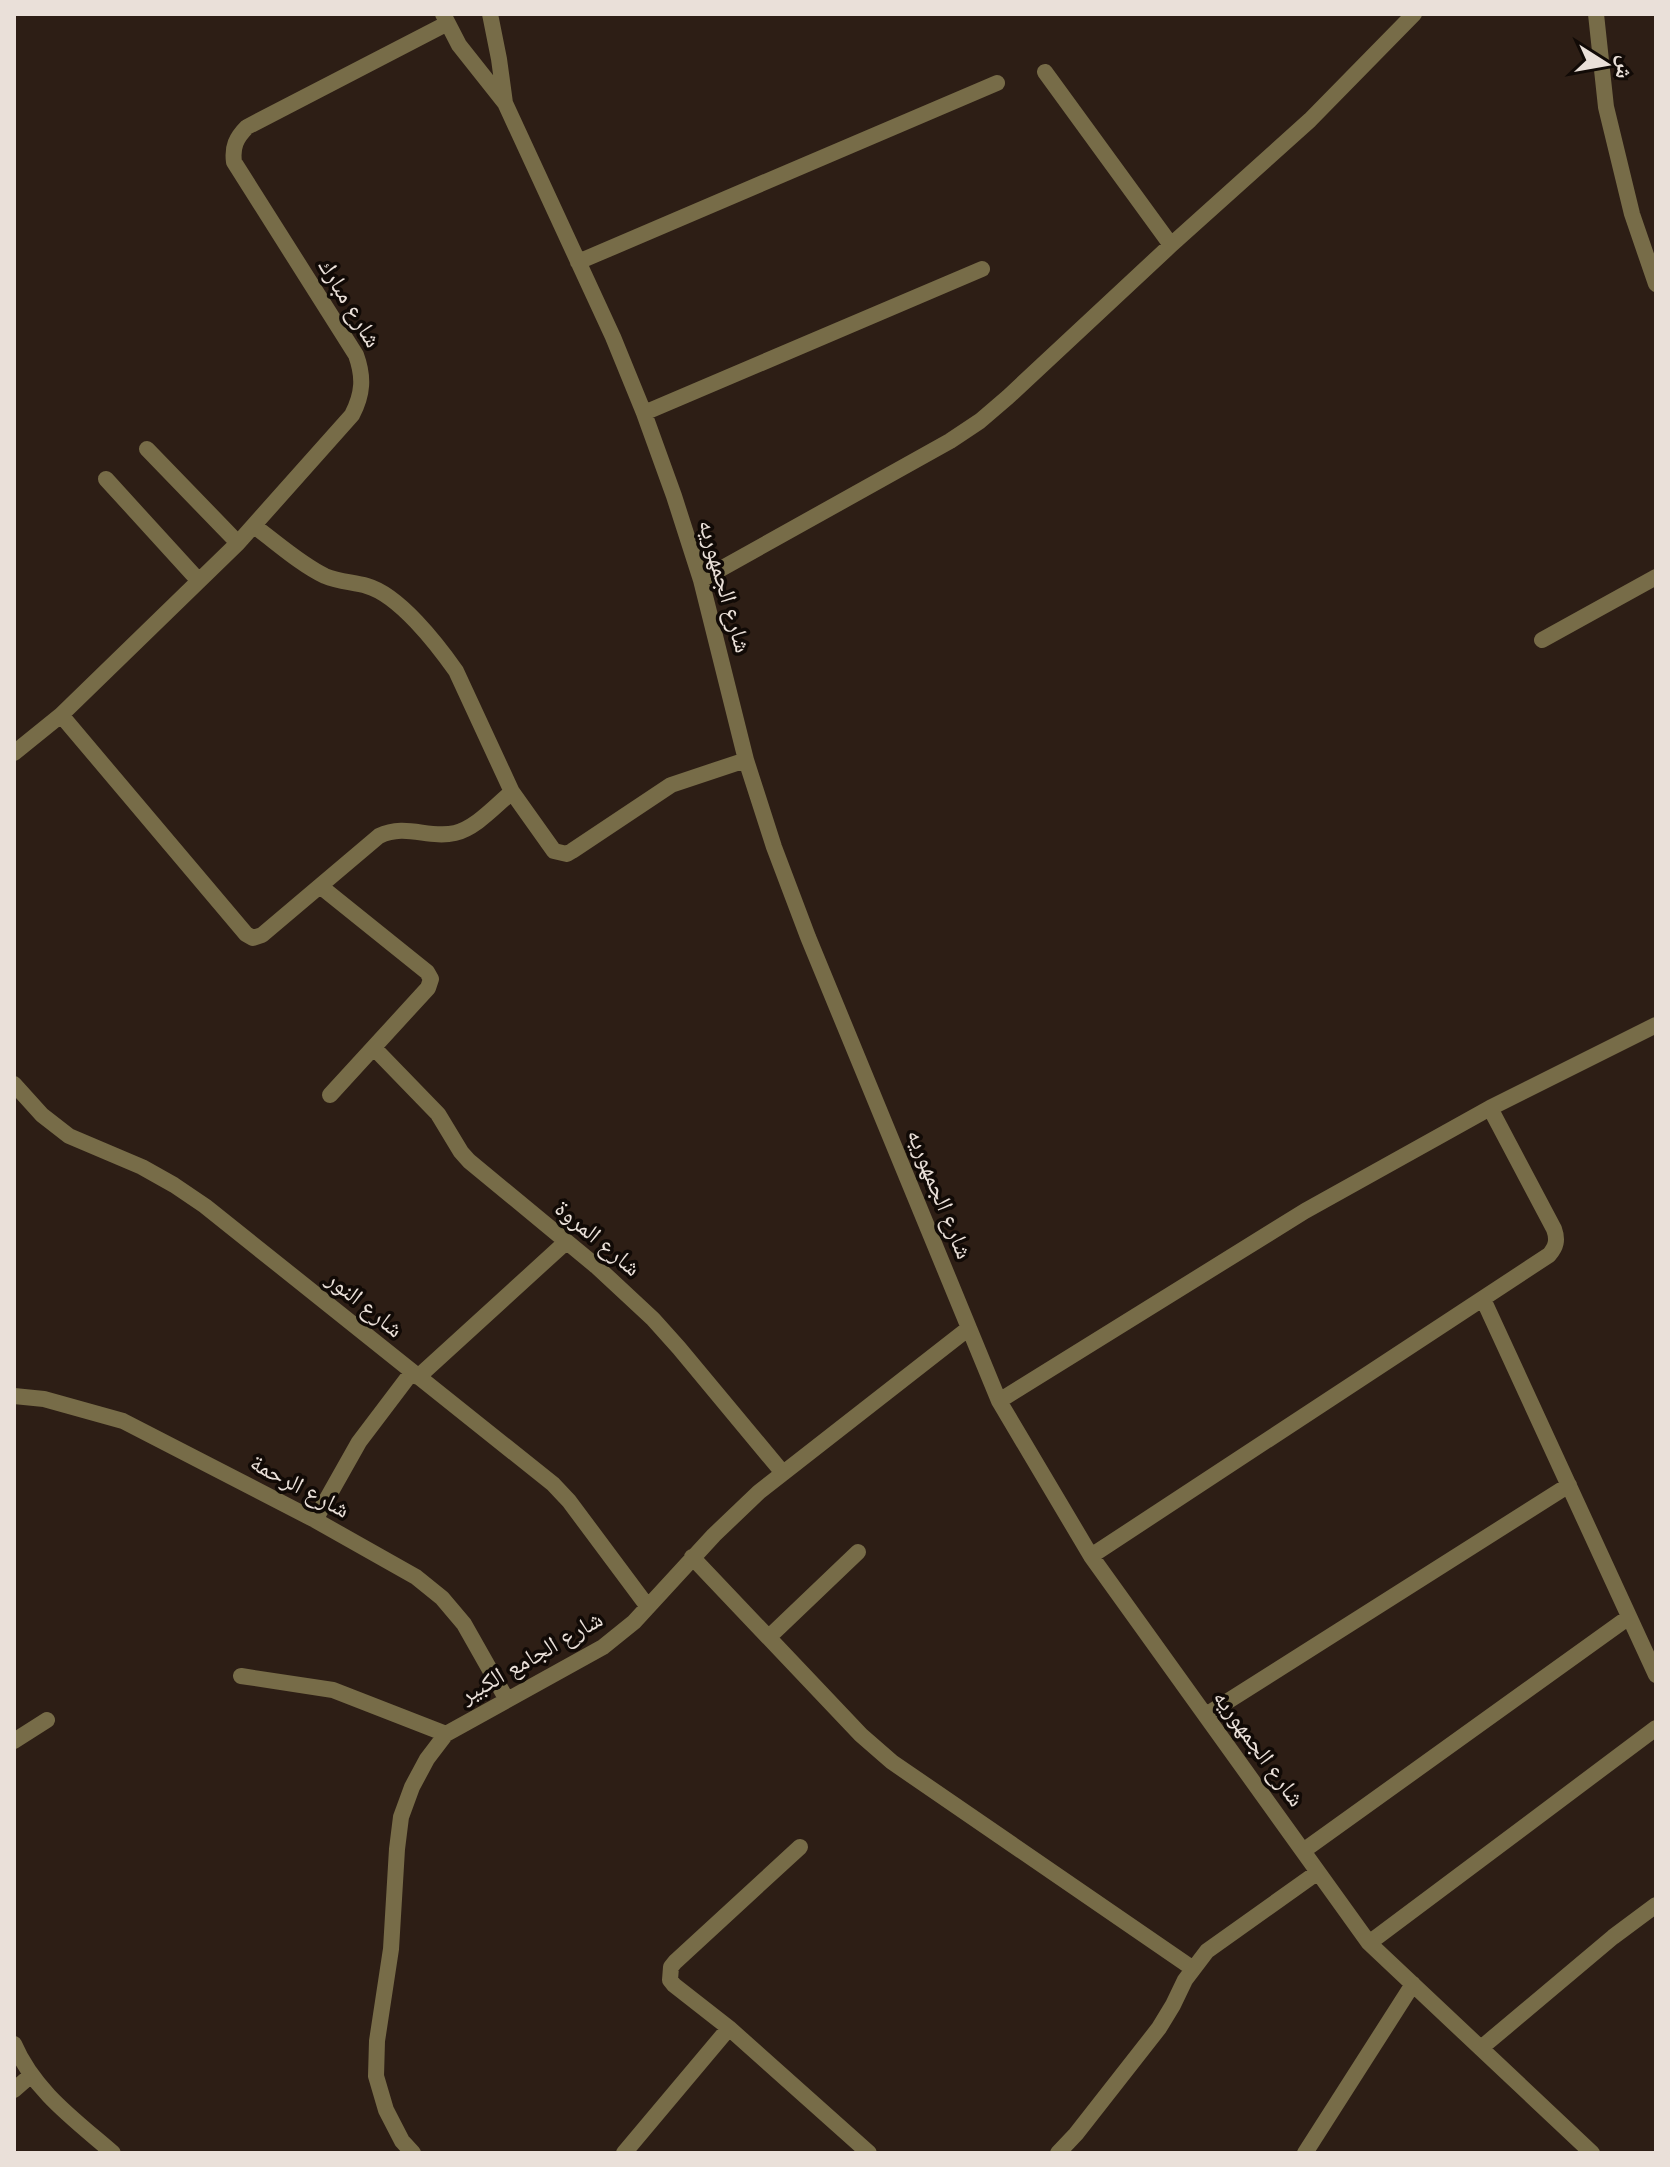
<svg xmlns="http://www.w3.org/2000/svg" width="1670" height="2167" font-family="Mulish,'Noto Naskh Arabic',sans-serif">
<rect width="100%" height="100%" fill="#2d1e15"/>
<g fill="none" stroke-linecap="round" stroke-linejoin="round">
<!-- minor -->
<path stroke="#776c48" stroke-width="16" d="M443,14L459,45L505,103L613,337L644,413L674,496L701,580L746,760L774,847L808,937L999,1401L1091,1556L1369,1943L1592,2153
M490,14L499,59L505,103
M1045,72L1171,245
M578,262L997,83
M644,413L982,269
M147,449L238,543
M106,479L199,581
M254,526C276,542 300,564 325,576C339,582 353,582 367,586C399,595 437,644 456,671L512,792L554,851L567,854L572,851L671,785L746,760
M701,580L950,441L980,421L1008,397L1171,245L1310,120L1414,14
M1542,640L1656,577
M61,715L246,934L253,938L262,935L379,836C406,823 428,839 455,833C476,828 495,806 512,792
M14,753L61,715L238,543L352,415C363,394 364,377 356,355L234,162C232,147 236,138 247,127L446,24
M320,886L427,972L431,979L428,988L330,1095
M374,1048L438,1114L461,1152L469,1161L596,1266L653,1319L679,1348L783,1473
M14,1084L42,1115L69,1136L142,1167L174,1185L205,1206L553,1484L569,1501L648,1607
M1483,1299L1656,1675
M418,1377L566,1242
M14,1396L44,1399L123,1421L315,1520L416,1577L442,1598L464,1624L507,1700
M999,1401L1305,1211L1490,1108L1656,1025
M315,1520L359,1442L412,1372
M1091,1556L1549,1255C1556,1247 1558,1240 1554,1229L1490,1108
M692,1557L861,1735L892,1762L1192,1968
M769,1637L858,1552
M241,1676L333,1690L446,1734
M1206,1715L1569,1485
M14,1741L47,1720
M800,1847L675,1962L671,1967L670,1980L674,1985L729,2028L869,2153
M1303,1851L1629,1617
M1369,1943L1656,1728
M14,2044C34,2091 75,2120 113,2153
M1481,2048L1613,1937L1656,1905
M14,2090L30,2076
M413,2153L402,2141L386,2110L376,2076L377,2041L391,1949L397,1849L401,1817L412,1787L427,1759L446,1734L603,1647L634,1622L714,1535L759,1492L969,1328
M624,2153L729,2028
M1058,2153L1076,2134L1159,2028L1173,2005L1185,1980L1207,1951L1318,1872
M1305,2153L1413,1984"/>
<!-- tertiary -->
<path stroke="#776c48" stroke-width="16" d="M1596,14L1606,107L1632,214L1656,284"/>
</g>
<g text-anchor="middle" stroke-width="7" stroke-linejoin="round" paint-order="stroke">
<!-- street labels -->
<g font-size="24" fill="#eae0d9" stroke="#110a06">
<text transform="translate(350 303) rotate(59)" y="8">شارع مبارك</text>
<text transform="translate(725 586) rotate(74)" y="8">شارع الجمهوريه</text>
<text transform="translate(940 1194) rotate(68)" y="8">شارع الجمهوريه</text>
<text transform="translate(598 1238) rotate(40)" y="8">شارع المروة</text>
<text transform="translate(365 1304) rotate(39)" y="8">شارع النور</text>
<text transform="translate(300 1486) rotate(28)" y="8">شارع الرحمة</text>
<text transform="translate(531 1657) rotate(-30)" y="8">شارع الجامع الكبير</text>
<text transform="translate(1259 1748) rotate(54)" y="8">شارع الجمهوريه</text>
</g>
</g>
<!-- border -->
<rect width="1670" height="2167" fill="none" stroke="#eae0d9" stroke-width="32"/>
<!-- north arrow -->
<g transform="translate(1606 64) rotate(101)" stroke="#110a06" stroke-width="6" paint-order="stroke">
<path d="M0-6L14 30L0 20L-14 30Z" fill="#eae0d9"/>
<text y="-12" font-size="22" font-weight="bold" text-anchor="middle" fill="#eae0d9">ش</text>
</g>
</svg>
